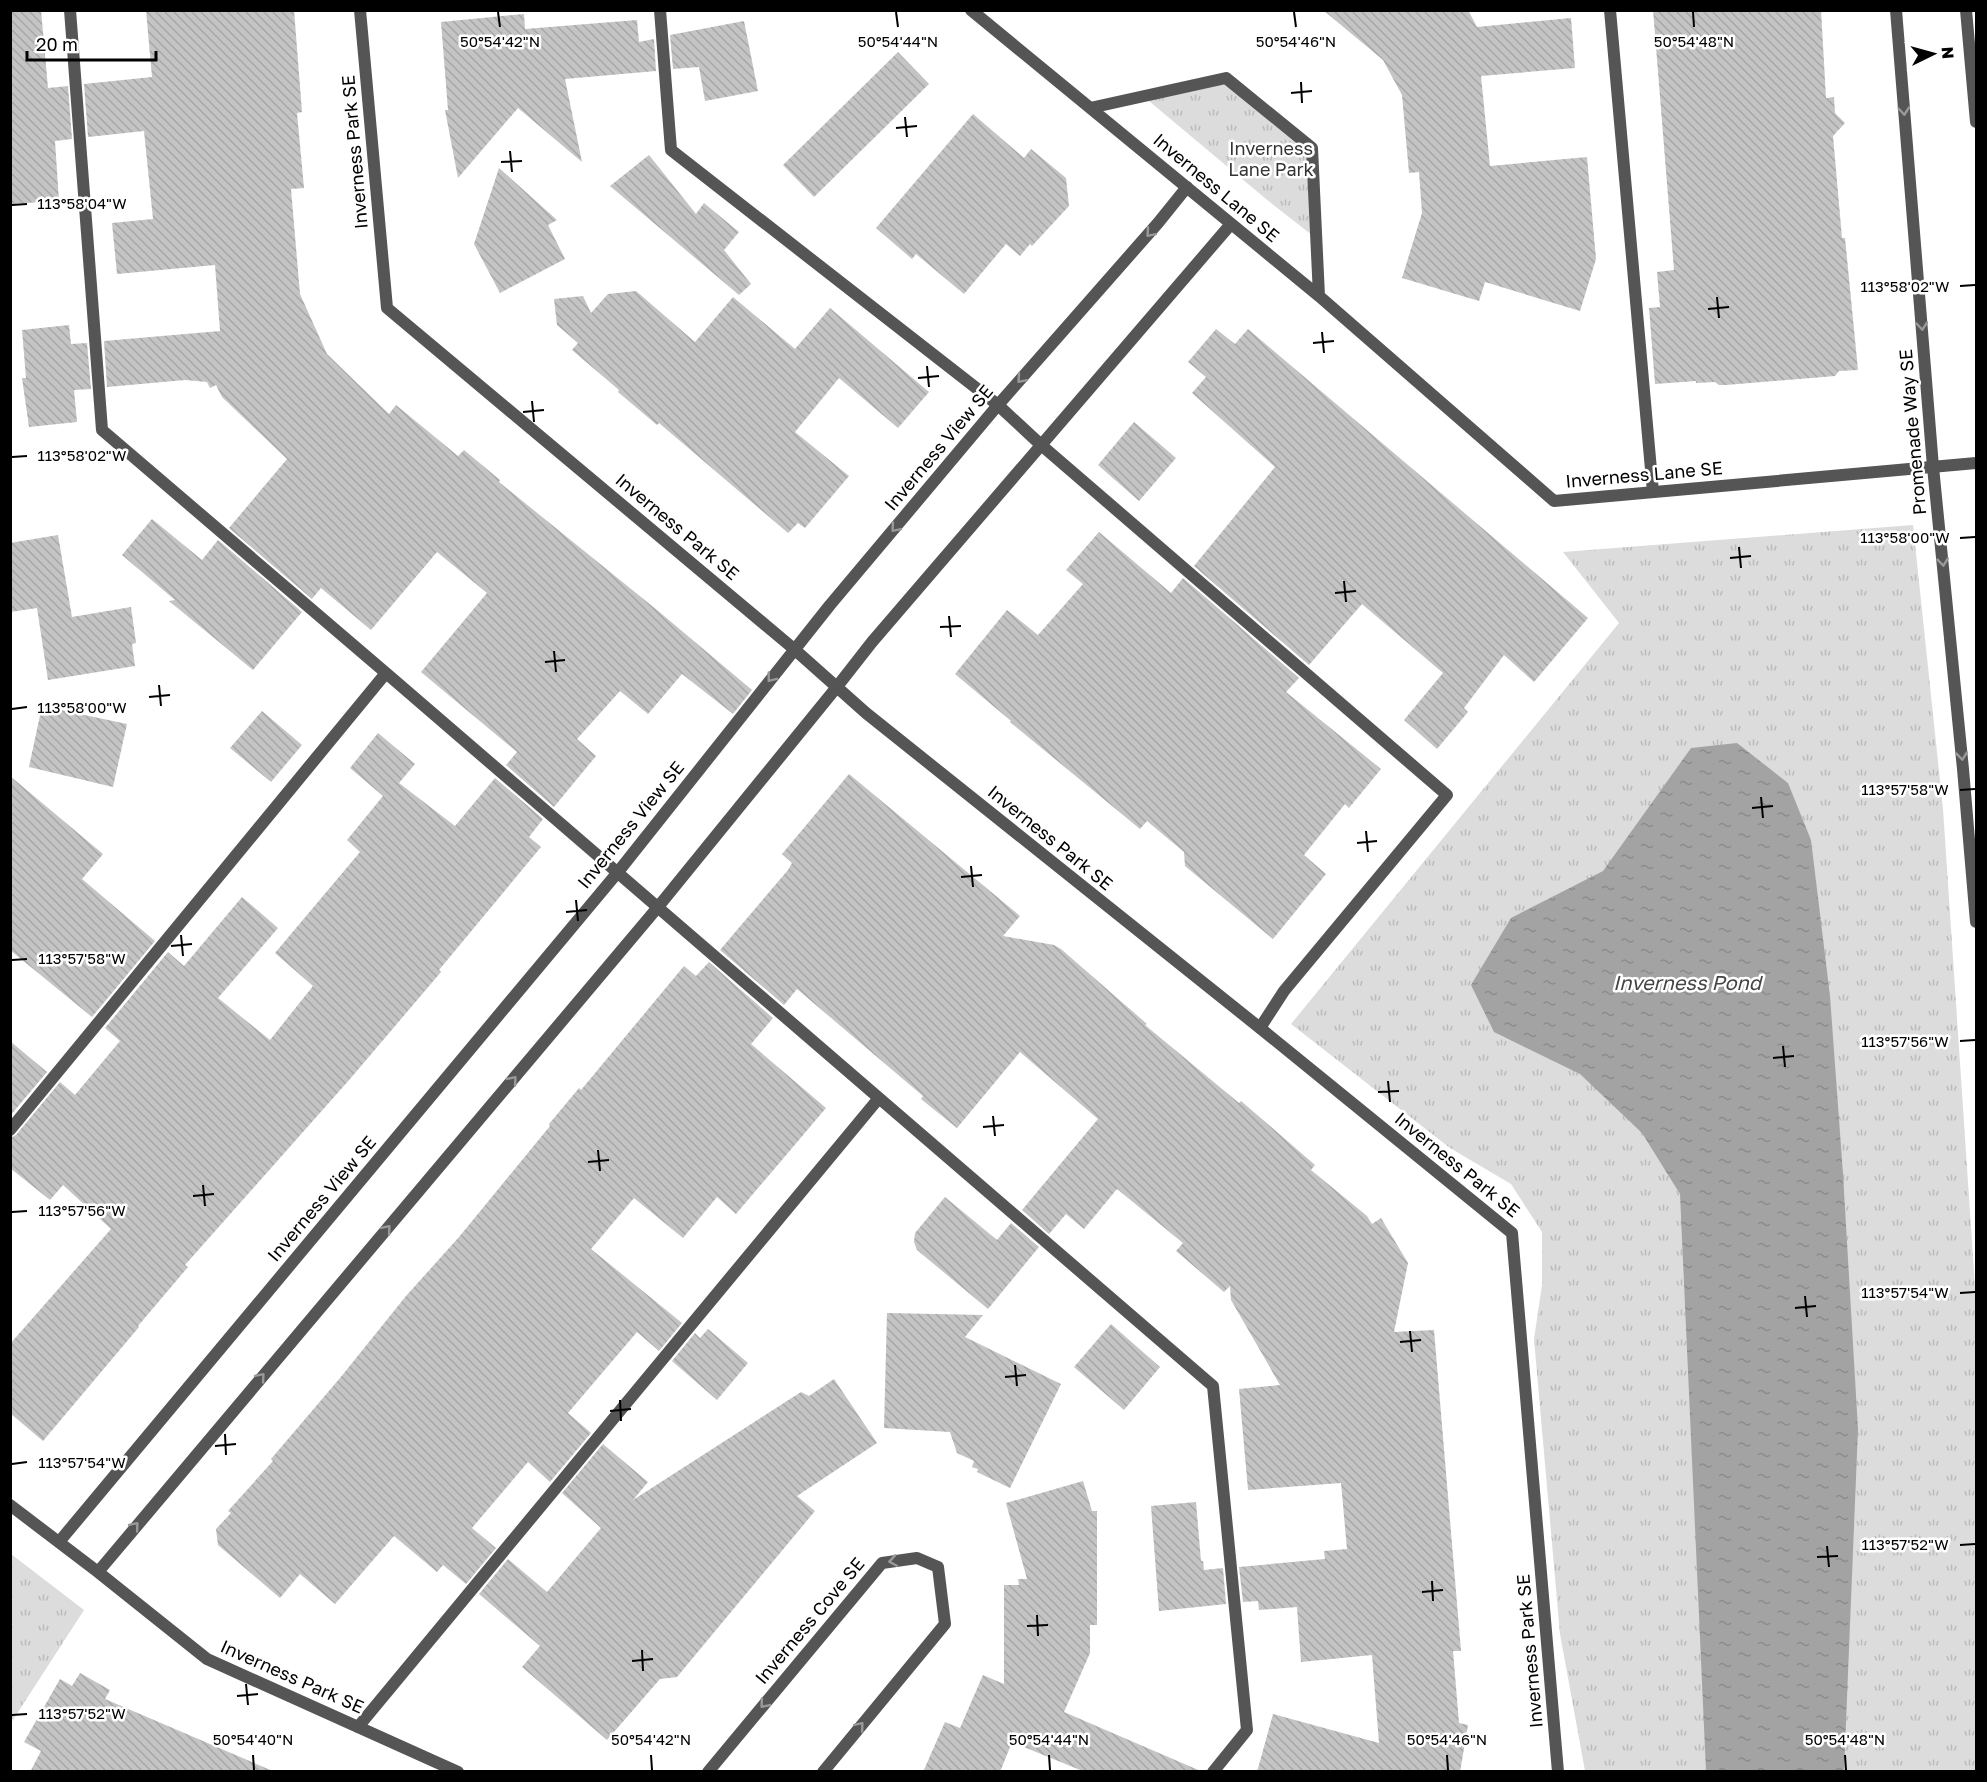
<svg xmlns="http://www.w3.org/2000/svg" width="1987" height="1782" font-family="'Golos Text',sans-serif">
<defs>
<pattern id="park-tufts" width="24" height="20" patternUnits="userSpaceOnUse" patternTransform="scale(1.5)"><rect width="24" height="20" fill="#dcdcdc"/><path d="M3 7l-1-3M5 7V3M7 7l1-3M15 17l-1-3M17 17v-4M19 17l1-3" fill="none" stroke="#bbb"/></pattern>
<pattern id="water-ripples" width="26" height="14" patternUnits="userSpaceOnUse" patternTransform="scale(1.5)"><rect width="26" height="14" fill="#a3a3a3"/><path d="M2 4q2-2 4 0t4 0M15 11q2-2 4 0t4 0" fill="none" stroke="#8b8b8b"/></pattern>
<pattern id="building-back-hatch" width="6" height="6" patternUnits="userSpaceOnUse" patternTransform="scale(1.5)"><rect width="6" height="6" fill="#c4c4c4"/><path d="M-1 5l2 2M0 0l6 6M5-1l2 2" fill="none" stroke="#a7a7a7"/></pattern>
</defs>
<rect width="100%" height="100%" fill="#fff"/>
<!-- park -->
<path fill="url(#park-tufts)" d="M1226,78L1312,148L1317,239L1266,199L1143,96Z
M1913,525L1943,809L1976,1302V1771H1585L1560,1634L1534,1339L1542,1285V1232L1511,1184L1450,1148L1291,1024L1619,623L1563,552Z
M11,1554L84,1610L11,1723Z"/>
<!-- water -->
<path fill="url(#water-ripples)" d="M1737,743L1788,783L1811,840L1830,996L1843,1174L1858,1429L1844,1771H1706L1680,1194L1642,1133L1580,1074L1494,1032L1471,985L1511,918L1603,871L1691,748Z"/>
<!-- building -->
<path fill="url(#building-back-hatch)" d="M10,10H41L48,88L68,86L72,139L55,141L59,201L10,204Z
M146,10H294L302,112L297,113L304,188L291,189L300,294L327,354L389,414L396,405L458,456L464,450L500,480L499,482L657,610L752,690L733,714L682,674L648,714L620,691L577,739L596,756L554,807L506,765L517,752L421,672L487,593L437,552L371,630L321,588L312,599L229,528L287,459L222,397L216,385L210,388L207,382L185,380L107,387L104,341L220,331L215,265L117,274L112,223L153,219L144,131L88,137L84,84L152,77Z
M1323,10H1468L1477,27L1571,18L1575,68L1481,76L1490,166L1587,157L1596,259L1580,311L1485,282L1479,301L1402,278L1422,213L1419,172L1409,173L1402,95L1383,60Z
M1653,10H1821L1826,98L1834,97L1835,113L1845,123L1833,136L1842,238H1845L1858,370L1839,371L1835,376L1726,385H1719L1715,382L1696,383V381L1655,384L1649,308L1660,307L1657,272L1674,270Z
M524,14L525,29L637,20L639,42L654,39L656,71L565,79L582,162L518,108L458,178L445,110H448L441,22Z
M744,21L758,91L705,101L699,67L673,69L670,35Z
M898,52L929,84L814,197L783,165Z
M973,114L1024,158L1031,149L1066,178L1069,206L1032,246L1030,244L1020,256L1006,244L964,294L916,254L912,259L876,228Z
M649,155L696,214L704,203L739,232L724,250L751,284L739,295L610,186Z
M499,168L557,220L548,225L565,259L500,293L474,244Z
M636,291L695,342L733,297L795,349L830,308L929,392L898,428L839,378L795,432L849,476L805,528L798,523L788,533L659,423L657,425L618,392L619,390L572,350L578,343L557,325L554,299L583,296L591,313L608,294Z
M69,325L71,344L87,343L91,389L74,390L77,422L29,427L22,378H26L22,330Z
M1216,329L1235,344L1248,329L1588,618L1534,682L1504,655L1464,708L1468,712L1437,749L1404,720L1443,673L1362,604L1309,665L1194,566L1275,467L1192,393L1206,377L1188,362Z
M1134,422L1176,458L1139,501L1098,465Z
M152,519L202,560L218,540L302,612L253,670L169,601L175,600L122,555Z
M1099,532L1171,593L1183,578L1299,678L1286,692L1381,769L1349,808L1345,804L1304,855L1326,874L1273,939L1185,866L1184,852L1147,821L1140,829L1010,722L1011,721L955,674L1007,610L1038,635L1083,584L1066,570Z
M58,535L72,617L131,607L136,643L132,644L135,666L48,680L37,608L10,612V543Z
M42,706L127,724L113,787L29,767Z
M262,711L302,745L271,782L230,748Z
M378,733L415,764L399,783L455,826L495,778L543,819L529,837L541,847L439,970L441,972L350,1079L185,1265L188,1267L138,1326L139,1327L43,1441L10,1413V1344L111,1229L63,1185L50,1200L10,1168V1138L16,1135L60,1082L75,1095L120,1041L105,1028L168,952L184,966L242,897L278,928L218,998L270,1040L313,986L275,953L360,852L347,840L383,796L350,768Z
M849,774L1020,916L1003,936L1054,945L1061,949L1147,1024L1145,1025L1239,1103L1241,1101L1315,1165L1311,1170L1367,1216L1372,1224L1381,1218L1408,1263L1394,1332L1434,1330L1461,1651H1453L1459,1723L1468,1725L1460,1772H1257L1273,1714L1379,1743L1372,1655L1301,1662L1297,1607L1259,1610L1258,1601L1243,1602L1239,1567L1325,1559L1324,1551L1347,1549L1341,1483L1248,1490L1239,1389L1280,1385L1231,1300L1230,1286L1224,1292L1176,1251L1183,1243L1117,1189L1084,1229L1066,1214L1049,1234L1022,1210L1098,1119L1020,1052L957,1128L921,1099L923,1096L797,989L784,1005L720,950L788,870L792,863L782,854Z
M10,776L103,854L82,879L155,941L92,1017L10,950Z
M709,962L773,1018L751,1044L826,1108L736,1214L717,1197L683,1238L634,1198L591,1249L682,1323L659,1351L637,1332L568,1413L591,1433L550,1482L528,1462L472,1528L496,1548L466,1584L443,1565L437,1572L394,1536L335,1604L300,1574L280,1598L218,1545L216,1529L231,1513L228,1511L273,1461L271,1459L340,1378L406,1296L459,1237L550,1126L549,1124L579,1088L581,1090L684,966L696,976Z
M10,1041L47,1072L10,1116Z
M945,1197L997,1240L1011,1223L1039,1247L988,1309L917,1250L914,1242L915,1233Z
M887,1313L983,1315L965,1337L1061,1384L1010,1488L977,1472L978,1469L972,1467L974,1461L957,1453L950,1432L884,1428Z
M1111,1324L1160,1367L1124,1410L1074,1367Z
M708,1329L748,1363L717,1400L672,1361L695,1333L700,1338Z
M834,1379L877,1443L797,1496L815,1511L677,1677L660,1679L607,1740L522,1667L540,1646L479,1594L508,1559L547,1592L601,1528L562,1493L603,1444L648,1482L633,1500L801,1392L809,1396Z
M1083,1481L1092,1511H1097V1625H1090V1653L1064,1712L1203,1772H1085L1012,1742L1000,1772H923L945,1722L960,1728L983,1675L1004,1684V1585H1019L1018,1579H1027L1006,1503Z
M1196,1502L1201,1561H1203L1204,1570L1223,1568L1226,1604L1159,1611L1151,1506Z
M80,1673L110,1690L105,1699L275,1772H30L41,1751L24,1742L60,1679L72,1686Z"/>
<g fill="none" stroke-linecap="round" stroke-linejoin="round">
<!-- service -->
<path stroke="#555" stroke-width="12" d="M660,10L671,150L998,405L1040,444L1447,795L1284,991L1260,1028
M1610,10L1653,492
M386,673L1213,1386L1247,1730L1213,1772
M10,1130L386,673L102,430L70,10
M358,1727L879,1098"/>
<!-- minor -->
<path stroke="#555" stroke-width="12" d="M360,10L387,308L794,649L866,713L1260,1028L1512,1233L1558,1772
M971,10L1319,296L1554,501L1976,463
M1090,108L1226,78L1312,148L1319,296
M10,1505L98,1572L207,1659L458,1772
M59,1542L618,872L830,605L998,405L1158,223L1187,187
M98,1572L658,907L836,688L872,642L1231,224
M708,1772L882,1563L917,1558L938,1567L945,1624L823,1772"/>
<!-- tertiary -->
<path stroke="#555" stroke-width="12" d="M1896,10L1933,467L1963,769L1976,922
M1966,10L1976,122"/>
</g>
<!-- one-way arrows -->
<defs><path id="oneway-chevron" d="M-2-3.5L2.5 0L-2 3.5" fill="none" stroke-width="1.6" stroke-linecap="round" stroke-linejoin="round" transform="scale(1.5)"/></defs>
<g stroke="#999">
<use href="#oneway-chevron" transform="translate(1904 111) rotate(85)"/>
<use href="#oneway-chevron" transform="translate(1150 233) rotate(131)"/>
<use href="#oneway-chevron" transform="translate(1922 326) rotate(85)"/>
<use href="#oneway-chevron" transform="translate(1021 379) rotate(131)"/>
<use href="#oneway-chevron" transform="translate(895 528) rotate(130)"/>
<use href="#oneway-chevron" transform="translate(1943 562) rotate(84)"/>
<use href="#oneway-chevron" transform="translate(771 678) rotate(128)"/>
<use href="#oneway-chevron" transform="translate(1962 756) rotate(84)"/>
<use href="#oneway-chevron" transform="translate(513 1080) rotate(-50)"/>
<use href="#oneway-chevron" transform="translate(387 1229) rotate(-50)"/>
<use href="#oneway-chevron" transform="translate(261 1377) rotate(-50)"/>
<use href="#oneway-chevron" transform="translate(135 1526) rotate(-50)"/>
<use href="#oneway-chevron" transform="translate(893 1561) rotate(171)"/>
<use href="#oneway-chevron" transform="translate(764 1704) rotate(130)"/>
<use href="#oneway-chevron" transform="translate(860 1726) rotate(-50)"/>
</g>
<!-- ticks -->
<path fill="none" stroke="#000" stroke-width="2" d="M498,12L500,27M896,12L898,27M1294,12L1296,27M1693,12L1694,27M1301,82L1302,103M1291,93L1312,91M905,117L907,137M896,128L917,126M510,151L512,172M501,162L522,161M12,205L27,204M1960,286L1975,285M1717,297L1719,318M1708,309L1729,307M1322,332L1324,353M1313,343L1334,341M927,366L929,387M918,378L939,376M532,401L534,422M523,412L544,410M12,457L27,456M1960,538L1975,537M1739,547L1741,568M1730,558L1751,556M1344,581L1346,602M1335,593L1356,591M949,616L951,637M940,627L961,626M554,651L556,672M545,662L565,660M159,685L161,706M149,697L170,695M12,709L27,707M1960,790L1975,789M1761,797L1763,818M1752,808L1773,806M1366,831L1368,852M1357,843L1377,841M971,866L973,887M961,877L982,875M576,900L578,921M566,912L587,910M181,935L183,956M171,946L192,944M12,960L27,959M1960,1041L1975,1040M1783,1046L1785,1067M1773,1058L1794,1056M1388,1081L1390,1102M1378,1092L1399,1091M993,1116L995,1136M983,1127L1004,1125M598,1150L600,1171M588,1162L609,1160M203,1185L205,1206M193,1196L214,1194M12,1212L27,1211M1960,1293L1975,1292M1805,1296L1807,1317M1795,1308L1816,1306M1410,1331L1412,1352M1400,1342L1421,1340M1015,1365L1017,1386M1005,1377L1026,1375M620,1400L621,1421M610,1411L631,1409M225,1434L226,1455M215,1446L236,1444M12,1464L27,1462M1960,1545L1975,1544M1827,1546L1829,1567M1817,1557L1838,1556M1432,1581L1433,1601M1422,1592L1443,1590M1037,1615L1038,1636M1027,1626L1048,1625M642,1650L643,1671M632,1661L653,1659M246,1684L248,1705M237,1696L258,1694M12,1715L27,1714M253,1755L254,1770M651,1755L652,1770M1049,1755L1050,1770M1447,1755L1448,1770M1845,1755L1846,1770"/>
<g text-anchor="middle" stroke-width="5" stroke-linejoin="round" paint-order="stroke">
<!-- park labels -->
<g font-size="18" fill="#333" stroke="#fff">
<text x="1271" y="155">Inverness<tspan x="1271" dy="21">Lane Park</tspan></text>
</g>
<!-- street labels -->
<g font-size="18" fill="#000" stroke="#fff">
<text transform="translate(355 152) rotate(-95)" y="6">Inverness Park SE</text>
<text transform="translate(1216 188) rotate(40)" y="6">Inverness Lane SE</text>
<text transform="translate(1913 432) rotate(-95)" y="6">Promenade Way SE</text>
<text transform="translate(939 448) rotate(-50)" y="6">Inverness View SE</text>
<text transform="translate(1644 475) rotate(-5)" y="6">Inverness Lane SE</text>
<text transform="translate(677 527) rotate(40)" y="6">Inverness Park SE</text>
<text transform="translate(631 825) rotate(-51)" y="6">Inverness View SE</text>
<text transform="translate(1050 838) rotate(39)" y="6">Inverness Park SE</text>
<text transform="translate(1457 1165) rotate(39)" y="6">Inverness Park SE</text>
<text transform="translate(322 1199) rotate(-50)" y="6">Inverness View SE</text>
<text transform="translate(810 1621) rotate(-50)" y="6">Inverness Cove SE</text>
<text transform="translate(1530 1651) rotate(-95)" y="6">Inverness Park SE</text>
<text transform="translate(292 1677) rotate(24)" y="6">Inverness Park SE</text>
</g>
<!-- water labels -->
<g font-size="20" font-style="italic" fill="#444" stroke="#fff">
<text x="1687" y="990">Inverness Pond</text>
</g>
</g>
<g font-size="15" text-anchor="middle" fill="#000" stroke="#fff" stroke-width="5" stroke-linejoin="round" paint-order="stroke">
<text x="500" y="47">50°54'42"N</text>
<text x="898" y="47">50°54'44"N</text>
<text x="1296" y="47">50°54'46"N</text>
<text x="1694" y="47">50°54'48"N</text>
<text x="82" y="209">113°58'04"W</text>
<text x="1905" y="292">113°58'02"W</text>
<text x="82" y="461">113°58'02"W</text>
<text x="1905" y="543">113°58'00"W</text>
<text x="82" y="713">113°58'00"W</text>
<text x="1905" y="795">113°57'58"W</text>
<text x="82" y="964">113°57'58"W</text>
<text x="1905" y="1047">113°57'56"W</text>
<text x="82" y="1216">113°57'56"W</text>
<text x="1905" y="1298">113°57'54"W</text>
<text x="82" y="1468">113°57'54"W</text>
<text x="1905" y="1550">113°57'52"W</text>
<text x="82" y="1719">113°57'52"W</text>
<text x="253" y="1745">50°54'40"N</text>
<text x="651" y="1745">50°54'42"N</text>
<text x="1049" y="1745">50°54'44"N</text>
<text x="1447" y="1745">50°54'46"N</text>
<text x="1845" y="1745">50°54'48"N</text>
</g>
<!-- border -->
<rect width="1987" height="1782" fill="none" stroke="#000000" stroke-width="24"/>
<!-- north arrow -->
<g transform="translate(1933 54) rotate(85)" stroke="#ffffff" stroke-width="4.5" paint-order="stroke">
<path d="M0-4.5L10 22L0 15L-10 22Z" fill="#000000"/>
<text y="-9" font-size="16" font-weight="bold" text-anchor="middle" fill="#000000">N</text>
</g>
<!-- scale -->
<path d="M27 51v9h129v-9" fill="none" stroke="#000000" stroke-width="3"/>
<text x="36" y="51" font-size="18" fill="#000000" stroke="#ffffff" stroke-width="4.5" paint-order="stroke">20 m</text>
</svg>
